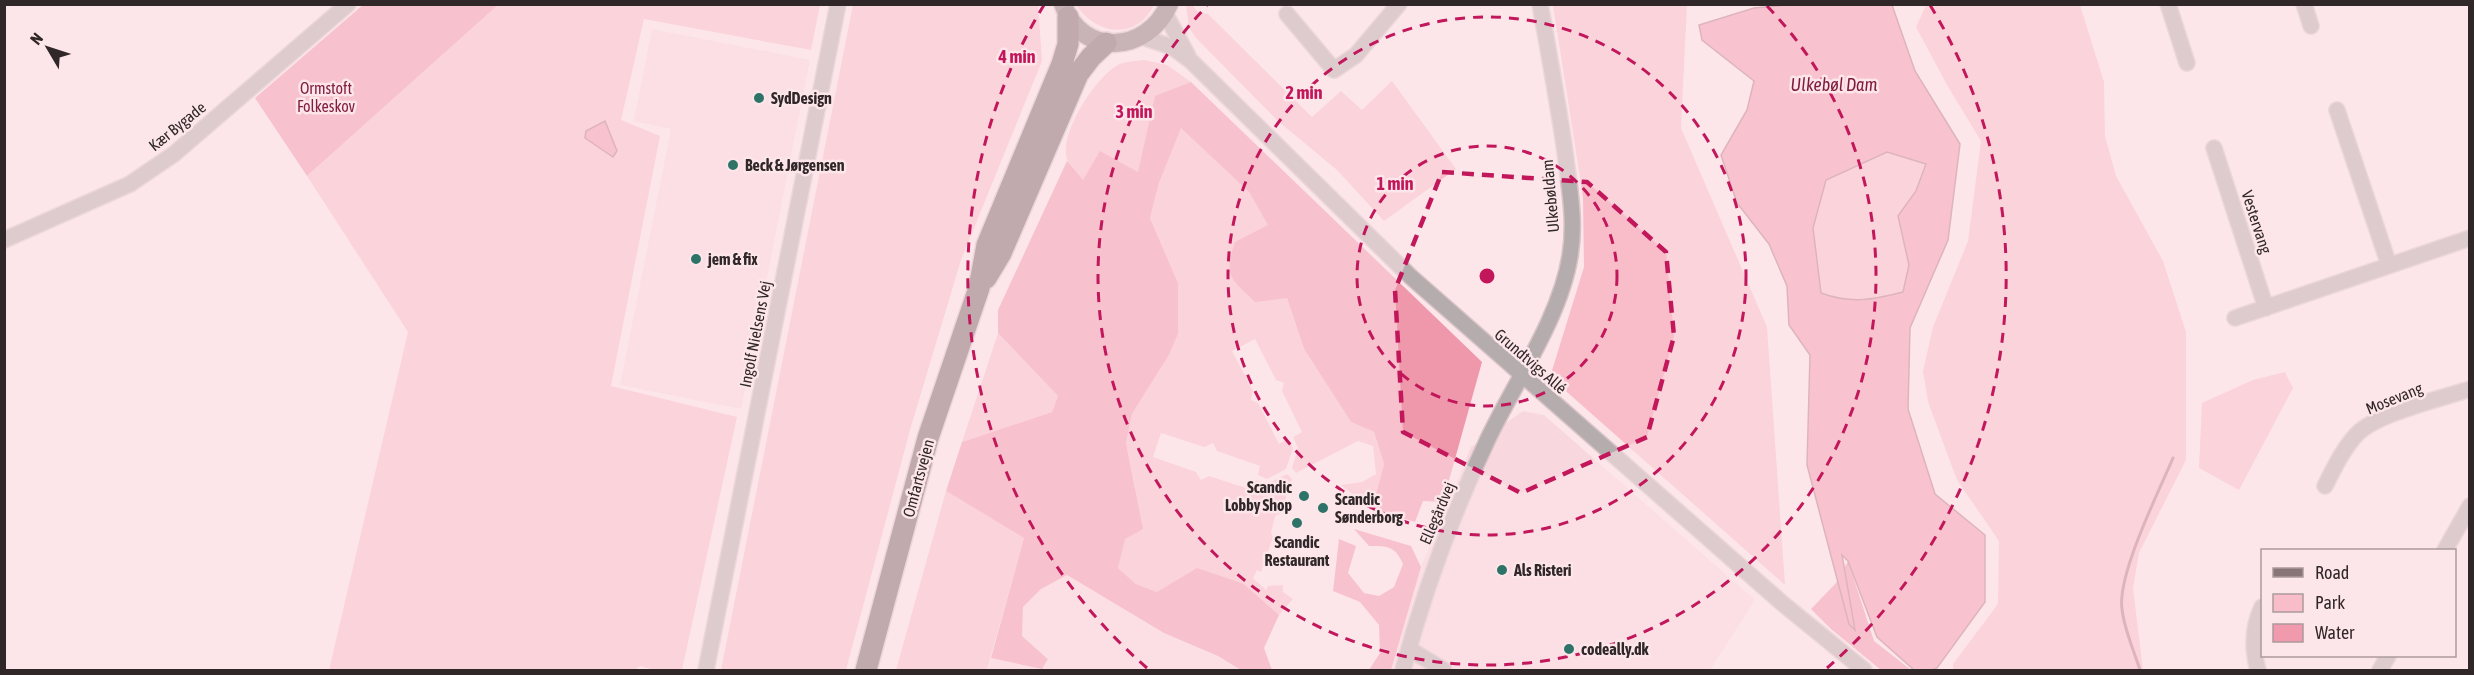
<svg xmlns="http://www.w3.org/2000/svg" width="2474" height="675" font-family="'Asap Condensed',sans-serif">
<rect width="100%" height="100%" fill="#fde6ea"/>
<!-- built -->
<path fill="#f8d8de" d="M652,29L810,60L741,409L620,385L671,129L634,121Z
M1523,411L1544,415L1755,600L1710,670H1391L1421,567L1471,447Z
M1067,575L1164,633L1218,656L1241,670H987L991,658L1042,669L1048,658L1022,636L1023,607L1041,589Z"/>
<!-- green -->
<path fill="#f9bdc9" d="M498,5H820L811,50L644,19L621,120L660,136L611,386L737,417L682,670H654L640,666L635,670H329L408,332L307,176Z
M853,5H1038L1042,61L961,260L910,430L846,670H721Z
M1076,5H1154C1136,41 1096,35 1076,5Z
M1186,5H1192L1198,12L1208,14L1312,117L1341,91L1362,110L1392,81L1456,169L1384,221L1337,170L1278,121L1197,39L1189,28Z
M1553,5H1687L1681,128L1767,327L1785,585L1550,377L1584,267L1583,197Z
M1926,5H2080L2104,82L2105,136L2116,176L2163,261L2186,332V460L2139,553L2133,588L2143,670H1953V664L1998,604L1999,541L1957,480L1928,402L1923,371L1933,327L1968,241L1981,141L1947,85L1916,27Z
M1144,60L1167,65L1191,82L1155,97L1139,173L1083,181C1079,175 1071,169 1068,162C1056,137 1097,74 1120,64C1127,61 1137,61 1144,60Z
M1181,127L1249,192L1269,226L1287,298L1304,349L1351,422L1374,432L1384,464L1372,509L1341,485L1362,482L1376,474L1373,446L1358,441L1296,473L1292,468L1298,448L1293,437L1302,432L1282,391L1284,383L1276,380L1255,339L1232,351L1253,391L1251,400L1258,403L1279,444L1288,439L1293,448L1286,469L1267,479L1258,475L1260,466L1217,451L1213,443L1204,447L1161,433L1153,457L1196,472L1201,480L1209,476L1252,490L1256,480L1267,484L1287,474L1292,479L1281,513L1275,516L1271,533L1273,537L1261,572L1257,570L1253,578L1266,590L1268,586L1283,585V592L1293,599L1279,615L1244,584L1157,592L1136,584L1118,568L1135,487L1126,443L1132,414L1169,355L1178,334V283L1150,218L1159,183Z
M1888,152L1926,164L1916,191L1899,216L1909,265L1903,292C1871,299 1852,305 1821,292L1813,228L1826,180Z
M998,333L1058,396L1052,412L962,442Z
M2285,372L2293,388L2239,490L2199,468L2202,403L2253,380Z
M946,491L1024,538L987,670H896Z"/>
<!-- forest -->
<path fill="#ef97ab" d="M364,4L498,5L307,176L255,98Z
M1191,82L1482,362L1443,502L1423,501L1415,522L1372,509L1384,464L1374,432L1351,422L1304,349L1287,298L1255,302C1231,278 1223,277 1235,242L1268,225L1249,192L1181,128L1159,183L1150,218L1178,283V334L1169,355L1132,414L1126,443L1143,529L1125,539L1118,568L1136,584L1157,592L1197,568L1244,584L1279,615L1264,648L1272,670H1241L1218,656L1164,633L1067,575L1041,589L1023,607L1022,636L1048,659L1042,669L991,658L1024,538L946,491L962,442L1052,412L1058,396L998,333V310L1067,161L1083,180L1100,151L1138,172L1155,96Z
M1354,529L1411,546L1421,567L1391,670H1369L1380,653L1379,625L1360,602L1333,591L1339,539L1356,546L1348,573L1364,593L1379,596L1394,587L1403,564C1395,546 1388,546 1369,546Z
M1848,561L1874,641L1911,670H1881L1831,629L1811,609L1836,583Z"/>
<!-- water -->
<path fill="#f19aae" stroke="#b77886" stroke-width="1.5" fill-rule="evenodd" d="M1787,5H1892L1915,71L1960,144L1948,240L1910,328L1908,409L1935,494L1985,535V602L1937,668L1932,670H1914L1877,637L1848,561L1842,555L1855,630L1849,624L1807,465L1810,355L1789,325L1787,286L1769,244L1737,203L1721,155L1747,110L1754,81L1702,40L1699,25L1754,8ZM1887,152L1926,164L1916,191L1898,216L1909,265L1903,292C1872,300 1851,304 1821,293L1813,228L1826,180Z
M605,121L617,151L613,157L585,138L586,131Z"/>
<g fill="none" stroke-linecap="round" stroke-linejoin="round">
<!-- stream -->
<path stroke="#b77886" stroke-width="3" d="M2140,670C2134,651 2124,629 2122,609C2117,575 2159,491 2173,458"/>
<!-- minor casing -->
<g stroke="#d8c4c7" stroke-width="18">
<path id="minor" d="M2168,4L2187,63
M2304,4L2311,26
M1165,13L1188,56
M1287,14L1334,70L1356,55L1399,4
M1142,37L1172,47L1191,61L1411,277L1782,603L1864,670
M2337,110L2389,265
M2214,148L2266,308
M4,240L130,184L174,154L348,4
M2235,318L2470,238
M2325,486C2334,468 2343,449 2357,434C2378,413 2440,399 2470,389
M2445,550L2470,506
M1409,649L1444,670
M706,670L838,4
M1403,670C1424,591 1452,515 1487,441C1514,383 1560,319 1570,256C1576,221 1569,186 1565,152C1558,103 1549,54 1540,4
M2258,670C2252,648 2252,628 2262,607
M2380,670L2388,656"/>
</g>
<!-- major casing -->
<g stroke="#d8c4c7" stroke-width="21">
<path id="major" d="M1063,4C1081,58 1148,54 1169,4"/>
</g>
<!-- highway casing -->
<g stroke="#d8c4c7" stroke-width="24">
<path id="highway" d="M986,278L1001,253L1078,74L1091,57L1106,43
M866,670L928,438L979,288L987,245L1062,64L1068,44V17"/>
</g>
<!-- minor -->
<use href="#minor" stroke="#b5acad" stroke-width="15"/>
<!-- major -->
<use href="#major" stroke="#877578" stroke-width="18"/>
<!-- highway -->
<use href="#highway" stroke="#756266" stroke-width="21"/>
</g>
<!-- marked area -->
<path d="M0 0H2474V675H0ZM1442,172L1587,182L1666,252L1674,336L1647,437L1521,493L1403,432L1395,290Z" fill="#fde6ea" fill-opacity=".55" fill-rule="evenodd"/>
<path fill="none" stroke="#c2185b" stroke-width="4.5" stroke-dasharray="12 8" stroke-linejoin="round" d="M1442,172L1587,182L1666,252L1674,336L1647,437L1521,493L1403,432L1395,290Z"/>
<!-- distance rings -->
<g fill="none" stroke="#c2185b" stroke-width="3" stroke-dasharray="10 8">
<circle cx="1487" cy="276" r="130"/>
<circle cx="1487" cy="276" r="259"/>
<path d="M1767 6A389 389 0 1 1 1207 6"/>
<path d="M1147 668A519 519 0 0 1 1044 5M1930 5A519 519 0 0 1 1827 668"/>
</g>
<!-- markers -->
<g fill="#2e7367" stroke="#fde6ea" stroke-width="2">
<circle cx="759" cy="98" r="6"/>
<circle cx="733" cy="165" r="6"/>
<circle cx="696" cy="259" r="6"/>
<circle cx="1304" cy="496" r="6"/>
<circle cx="1323" cy="508" r="6"/>
<circle cx="1297" cy="523" r="6"/>
<circle cx="1502" cy="570" r="6"/>
<circle cx="1569" cy="649" r="6"/>
</g>
<g text-anchor="middle" stroke-width="5" stroke-linejoin="round" paint-order="stroke">
<!-- park labels -->
<g font-size="16" fill="#821e40" stroke="#fde6ea">
<text x="326" y="94">Ormstoft<tspan x="326" dy="18">Folkeskov</tspan></text>
</g>
<!-- poi labels -->
<g font-size="16" font-weight="bold" fill="#302729" stroke="#fde6ea" text-anchor="start">
<text x="771" y="104">SydDesign</text>
<text x="745" y="171">Beck &amp; Jørgensen</text>
<text x="708" y="265">jem &amp; fix</text>
<text x="1292" y="493" text-anchor="end">Scandic<tspan x="1292" dy="18">Lobby Shop</tspan></text>
<text x="1335" y="505">Scandic<tspan x="1335" dy="18">Sønderborg</tspan></text>
<text x="1297" y="548" text-anchor="middle">Scandic<tspan x="1297" dy="18">Restaurant</tspan></text>
<text x="1514" y="576">Als Risteri</text>
<text x="1581" y="655">codeally.dk</text>
</g>
<!-- street labels -->
<g font-size="16" fill="#302729" stroke="#fde6ea">
<text transform="translate(177 126) rotate(-39)" y="6">Kær Bygade</text>
<text transform="translate(1550 196) rotate(-95)" y="6">Ulkebøldam</text>
<text transform="translate(2257 222) rotate(72)" y="6">Vestervang</text>
<text transform="translate(755 334) rotate(-79)" y="6">Ingolf Nielsens Vej</text>
<text transform="translate(1531 361) rotate(41)" y="6">Grundtvigs Allé</text>
<text transform="translate(2394 398) rotate(-22)" y="6">Mosevang</text>
<text transform="translate(918 478) rotate(-75)" y="6">Omfartsvejen</text>
<text transform="translate(1437 513) rotate(-67)" y="6">Ellegårdvej</text>
</g>
<!-- water labels -->
<g font-size="18" font-style="italic" fill="#801b3e" stroke="#fde6ea">
<text x="1834" y="91">Ulkebøl Dam</text>
</g>
</g>
<circle cx="1487" cy="276" r="9" fill="#c2185b" stroke="#fde6ea" stroke-width="3"/>
<g font-size="18" text-anchor="middle" font-weight="bold" fill="#c2185b" stroke="#fde6ea" stroke-width="5" stroke-linejoin="round" paint-order="stroke">
<text x="1017" y="63">4 min</text>
<text x="1304" y="99">2 min</text>
<text x="1134" y="118">3 min</text>
<text x="1395" y="190">1 min</text>
</g>
<!-- border -->
<rect width="2474" height="675" fill="none" stroke="#302729" stroke-width="12"/>
<!-- legend -->
<rect x="2261" y="549" width="195" height="108" fill="#fde6ea" stroke="#ab9a9d" stroke-width="1.5"/>
<rect x="2273" y="568" width="30" height="9" fill="#877578" stroke="#ab9a9d" stroke-width="1.5"/>
<text x="2315" y="579" font-size="18" fill="#302729">Road</text>
<rect x="2273" y="594" width="30" height="18" fill="#f9bdc9" stroke="#ab9a9d" stroke-width="1.5"/>
<text x="2315" y="609" font-size="18" fill="#302729">Park</text>
<rect x="2273" y="624" width="30" height="18" fill="#f19aae" stroke="#ab9a9d" stroke-width="1.5"/>
<text x="2315" y="639" font-size="18" fill="#302729">Water</text>
<!-- north arrow -->
<g transform="translate(48 48) rotate(309)" stroke="#fde6ea" stroke-width="4.5" paint-order="stroke">
<path d="M0-4.5L10 22L0 15L-10 22Z" fill="#302729"/>
<text y="-9" font-size="16" font-weight="bold" text-anchor="middle" fill="#302729">N</text>
</g>
</svg>
